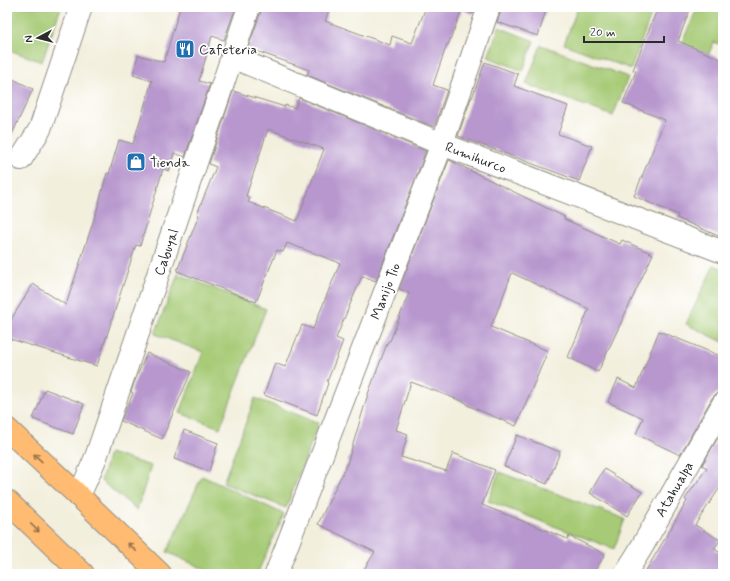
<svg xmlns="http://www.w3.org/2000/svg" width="730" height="581" font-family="Mynerve,sans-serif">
<rect width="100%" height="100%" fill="#fff"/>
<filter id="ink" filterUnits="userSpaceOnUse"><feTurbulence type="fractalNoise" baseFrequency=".025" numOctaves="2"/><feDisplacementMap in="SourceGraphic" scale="8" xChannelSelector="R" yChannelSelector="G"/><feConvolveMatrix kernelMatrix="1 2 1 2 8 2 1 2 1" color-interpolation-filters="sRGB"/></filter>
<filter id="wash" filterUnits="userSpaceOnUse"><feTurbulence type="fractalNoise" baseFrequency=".012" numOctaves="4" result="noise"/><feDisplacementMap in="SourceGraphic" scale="16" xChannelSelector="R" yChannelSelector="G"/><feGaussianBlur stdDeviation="0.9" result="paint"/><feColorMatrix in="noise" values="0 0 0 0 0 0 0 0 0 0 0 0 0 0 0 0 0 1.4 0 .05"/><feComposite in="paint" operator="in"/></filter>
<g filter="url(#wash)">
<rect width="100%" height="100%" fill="#f3efdd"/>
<!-- green -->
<path fill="#a6ca74" stroke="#687a50" d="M7,7H61L42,62L7,49Z
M578,7H654L631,69L564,44Z
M698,7H723V46L714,42L694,88L667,75Z
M499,27L534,41L523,71L488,57Z
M541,45L628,77L613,116L526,84Z
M714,265L723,269V342L686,324Z
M178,274L266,309L220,428L180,413L203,352L155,334Z
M255,398L319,423L286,508L223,483Z
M109,453L151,466L137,510L101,481Z
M499,472L625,519L614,549L488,501Z
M202,476L284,514L257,574H215L167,552Z"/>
<g id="blocks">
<!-- building -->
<path fill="#b797ce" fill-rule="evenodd" d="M180,7H236L224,40L212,36L199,81L210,84L185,157L174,153L169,171L163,169L140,246L136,245L97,366L7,338V326L33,284L66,305L97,210L107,173L109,174L119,140L133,144L152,81L133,75L138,55L164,62Z
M261,7H330L325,21L390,45L392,36L412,43L426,7H463L448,45L447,44L433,85L447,90L434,127L307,75L309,70L248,48L261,11Z
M465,7H476L473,14L465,11Z
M501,7H547L538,36L497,22L501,11Z
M658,7H691L678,41L723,60V238L677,218L678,215L634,196L665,120L623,103L636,71L633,70Z
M485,62L518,74L514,86L568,106L558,134L592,146L579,181L458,136L471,98H472Z
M7,76L33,89L7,145Z
M233,91L285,107V105L295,108L299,98L426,151L376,281L362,276L336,338L343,341L327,382L328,383L317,415L264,395L275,363L285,367L302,325L313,329L340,263L287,243L283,252L277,250L256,302L177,271L199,215L197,214L216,167L209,164ZM268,129L324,149L297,221L248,202L250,198L246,196Z
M449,160L565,217L564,219L620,244L622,240L653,254L598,372L568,357L589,309L512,273L491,327L548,351L516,426L467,405V403L411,382L396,430L408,434L401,457L446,471L453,453L495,470L482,505L568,539L569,536L605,554L593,574H361L375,552L318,524L347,464L368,394L388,341H390L409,293L399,289Z
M659,331L723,357V392L717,393L712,398L680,455L636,434L643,418L608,402L618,379L636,388Z
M147,353L191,372L162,439L121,421L133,393L131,392L134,383Z
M45,389L84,404L73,434L33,419Z
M723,429V483L695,525L720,540L714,549L723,554V574H644L687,501L685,499L707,468L702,465Z
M184,430L218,443L209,471L174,459Z
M517,435L560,452L547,484L504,466Z
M604,469L642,492L627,516L590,493Z"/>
</g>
</g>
<g filter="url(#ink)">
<use href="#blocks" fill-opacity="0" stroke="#8f8d84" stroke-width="1"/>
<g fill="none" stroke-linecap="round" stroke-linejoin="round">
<!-- minor casing -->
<g stroke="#8f8d84" stroke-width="24">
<path id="minor" d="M232,57L442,144L723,252
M21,159L40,129L81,7
M79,496L96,457L249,7
M276,574L442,144L489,7
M625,574L640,550L723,404"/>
</g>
<!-- trunk casing -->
<g stroke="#8f8d84" stroke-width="24">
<path id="trunk" d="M7,429L79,496L160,574
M7,501L83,574"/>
</g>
<!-- minor -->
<use href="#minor" stroke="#fff" stroke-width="22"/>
<!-- trunk -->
<use href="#trunk" stroke="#ffbb71" stroke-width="22"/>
</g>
<!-- one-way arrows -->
<defs><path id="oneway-shaft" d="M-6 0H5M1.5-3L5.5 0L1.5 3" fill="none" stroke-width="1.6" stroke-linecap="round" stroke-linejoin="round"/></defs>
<g stroke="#95734e">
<use href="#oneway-shaft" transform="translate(38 458) rotate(-137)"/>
<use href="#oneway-shaft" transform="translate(35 528) rotate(44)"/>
<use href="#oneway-shaft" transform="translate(132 547) rotate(-136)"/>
</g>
</g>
<!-- icons -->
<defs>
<g id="restaurant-square" transform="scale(1)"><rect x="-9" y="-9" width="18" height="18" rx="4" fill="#1f6fb2" stroke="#fff"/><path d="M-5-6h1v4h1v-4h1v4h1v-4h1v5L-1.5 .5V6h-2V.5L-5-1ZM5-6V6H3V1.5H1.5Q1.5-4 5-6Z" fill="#fff"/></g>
<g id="shop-square" transform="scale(1)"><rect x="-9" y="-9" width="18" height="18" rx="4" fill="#1f6fb2" stroke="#fff"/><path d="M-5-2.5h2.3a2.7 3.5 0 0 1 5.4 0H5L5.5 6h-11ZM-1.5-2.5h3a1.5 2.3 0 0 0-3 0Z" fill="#fff"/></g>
</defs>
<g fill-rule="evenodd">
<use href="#restaurant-square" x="185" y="49"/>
<use href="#shop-square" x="136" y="162"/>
</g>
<g text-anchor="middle" stroke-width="3.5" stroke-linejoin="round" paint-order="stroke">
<!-- poi labels -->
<g font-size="14" fill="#2b2b2b" stroke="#fff" text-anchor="start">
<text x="199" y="54">Cafeteria</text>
<text x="150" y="167">Tienda</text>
</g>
<!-- street labels -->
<g font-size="14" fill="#2b2b2b" stroke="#fff">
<text transform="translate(476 157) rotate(21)" y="5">Rumihurco</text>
<text transform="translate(166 252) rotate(-71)" y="5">Cabuyal</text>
<text transform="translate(385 291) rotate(-69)" y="5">Manijo Tio</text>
<text transform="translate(674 489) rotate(-60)" y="5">Atahualpa</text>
</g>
</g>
<!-- margin -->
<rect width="730" height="581" fill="none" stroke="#fff" stroke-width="24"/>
<!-- north arrow -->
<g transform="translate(38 38) rotate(263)" stroke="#ffffff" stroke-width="3" paint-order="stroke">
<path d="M0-3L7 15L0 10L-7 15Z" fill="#2b2b2b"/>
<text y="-6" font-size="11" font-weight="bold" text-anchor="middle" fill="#2b2b2b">N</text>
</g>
<!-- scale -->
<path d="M584 36v6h80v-6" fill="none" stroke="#2b2b2b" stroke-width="2"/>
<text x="590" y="36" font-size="12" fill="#2b2b2b" stroke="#ffffff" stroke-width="3" paint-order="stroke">20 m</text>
</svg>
